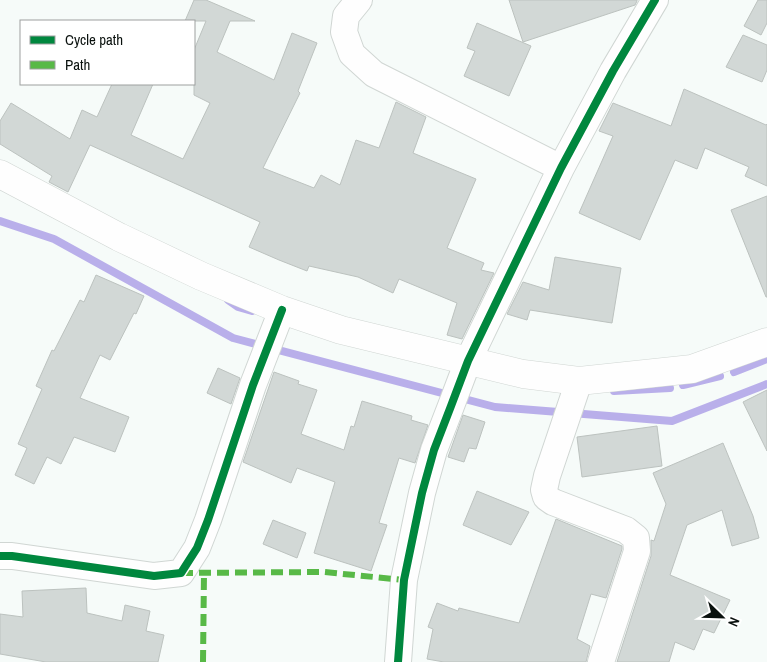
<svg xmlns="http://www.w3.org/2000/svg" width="767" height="662" font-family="'Archivo Narrow',sans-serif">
<rect width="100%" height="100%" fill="#f6fbf9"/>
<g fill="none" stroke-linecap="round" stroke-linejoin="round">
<!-- stream -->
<path stroke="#b9afea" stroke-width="8" d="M0,221L54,239L233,338L495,407L672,421L767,384
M228,300L238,307L252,311
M734,372L767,359
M683,385L720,376
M614,391L670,388"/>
</g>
<!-- building -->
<path fill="#d2d8d6" stroke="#bcc2bf" d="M194,0H206L255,21H230L217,52L274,80L292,33L317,43L298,91L300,93L263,168L314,188L321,175L340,185L356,140L379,148L396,102L426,117L413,153L476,179L447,248L484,263L481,270L494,273L462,339L447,335L457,303L399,279L393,293L358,277L309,266L307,271L279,260L249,247L260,222L90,145L68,192L49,182L52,176L0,144V121L11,103L70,139L82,110L97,117L112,84H153L131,135L183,159L210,103L194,95V50L206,21H185Z
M509,0H637V1L635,5L523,42Z
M758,0H767V23L761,35L744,26Z
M477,23L531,46L509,96L464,76L475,51L467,48Z
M743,35L767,45V70L762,82L726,67Z
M684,89L766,125L767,124V186L745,176L749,167L705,148L697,169L675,160L640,240L579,213L613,136L599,131L613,103L671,126Z
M767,196V297H766L731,210Z
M555,257L621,268L612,323L530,310L527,320L507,314L523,282L549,290Z
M96,275L144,296L136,314L134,313L110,360L100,355L80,398L129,417L115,452L74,437L61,464L47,457L34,484L15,475L27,448L18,444L42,389L36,386L52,350L54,351L80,300L84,302Z
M218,368L240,378L231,404L207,393Z
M274,372L299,381L298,384L317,390L301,434L344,450L351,426L354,427L362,401L412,416L411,420L428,425L415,463L399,458L379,523L387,525L371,571L314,553L335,482L297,468L291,483L243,462Z
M767,390V451L743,402Z
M463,415L485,422L476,449L469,448L464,462L448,457Z
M657,426L662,466L582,477L577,437Z
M723,443L753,516L759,538L732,546L722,510L687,525L670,575L730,600L714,633L703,629L694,650L675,642L669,662H617L651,556V540L654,541L666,504L653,473Z
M477,491L529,512L511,545L463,525Z
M556,519L622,546V549L606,598L591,594L577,639L590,646L586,662H444L427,659L433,629L428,627L437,603L458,611L459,608L519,623Z
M273,520L306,533L297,558L263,544Z
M86,588L87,613L122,621L125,605L150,611L146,631L164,635L158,662H46L0,654V614L23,617L22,591Z"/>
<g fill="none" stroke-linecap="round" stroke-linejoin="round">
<!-- minor casing -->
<g stroke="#d0d6d3" stroke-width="28">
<path id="minor" d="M359,0L346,16L344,32L352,54L374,74L561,168
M579,381L547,476L544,490L546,497L553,502L626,530L636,538L637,551L601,662
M0,556H12L154,576L181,573L197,548L208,520L253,385L282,310
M398,662L404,580L422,493L434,450L451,406L468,361L561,168L613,71L655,0"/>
</g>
<!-- secondary casing -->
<g stroke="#d0d6d3" stroke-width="29">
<path id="secondary" d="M0,174L119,237L201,276L282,310L341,330L523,374L579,381L692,369L767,342"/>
</g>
<!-- minor -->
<use href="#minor" stroke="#fefefe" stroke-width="26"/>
<!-- secondary -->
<use href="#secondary" stroke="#fefefe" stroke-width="28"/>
<!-- quiet -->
<path stroke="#58b947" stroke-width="6" stroke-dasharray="12 6" stroke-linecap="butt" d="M181,573L324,572L404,580
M203,662L204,573"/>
<!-- cycleway casing -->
<g stroke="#fff" stroke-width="11">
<path id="cycleway" d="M0,556H12L154,576L181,573L197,548L208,520L253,385L282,310
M398,662L404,580L422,493L434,450L451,406L468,361L561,168L613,71L655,0"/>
</g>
<!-- cycleway -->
<use href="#cycleway" stroke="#00873e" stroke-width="8"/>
</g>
<!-- legend -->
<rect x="20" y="20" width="175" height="65" fill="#ffffff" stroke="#9da09f"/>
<rect x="30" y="36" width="25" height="8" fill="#00873e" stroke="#9da09f"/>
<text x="65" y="45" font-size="15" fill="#0a110e">Cycle path</text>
<rect x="30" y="61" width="25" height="8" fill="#58b947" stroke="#9da09f"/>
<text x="65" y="70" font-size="15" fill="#0a110e">Path</text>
<!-- north arrow -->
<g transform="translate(722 617) rotate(113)" stroke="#ffffff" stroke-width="4" paint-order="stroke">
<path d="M0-4L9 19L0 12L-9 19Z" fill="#0a110e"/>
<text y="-8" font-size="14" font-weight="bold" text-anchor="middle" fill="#0a110e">N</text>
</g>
</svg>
